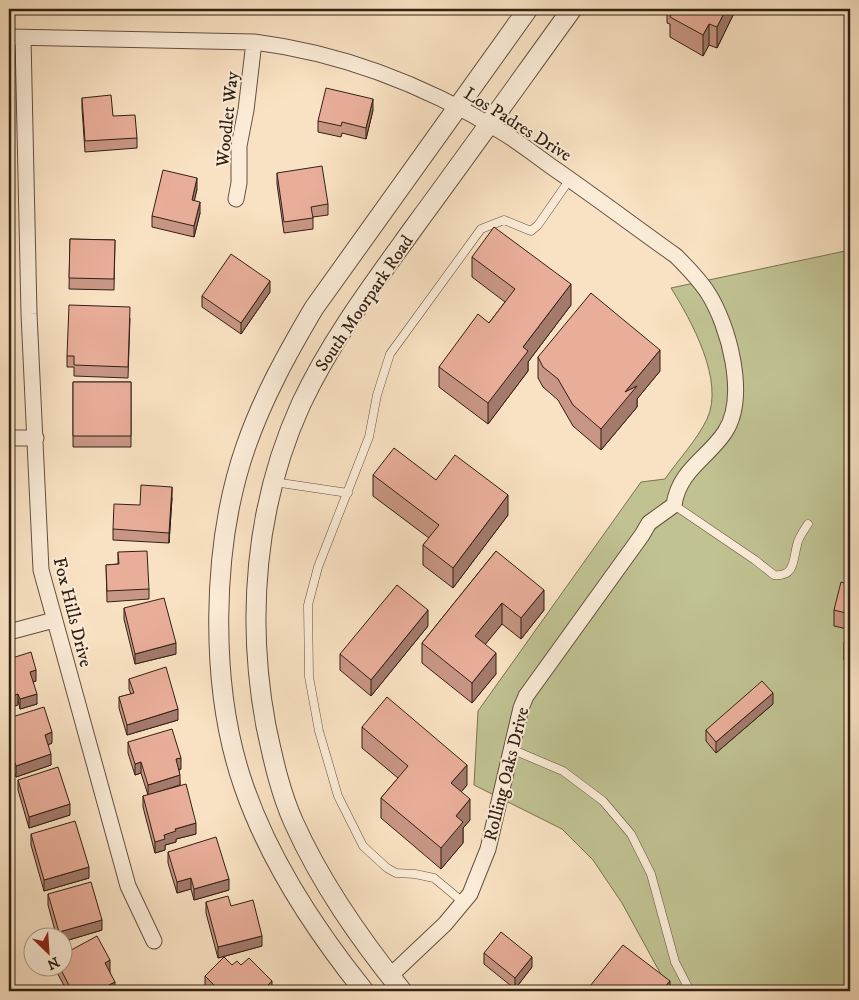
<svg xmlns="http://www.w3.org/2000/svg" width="859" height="1000" font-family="'IM FELL DW Pica',serif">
<rect width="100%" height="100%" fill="#f9e2c3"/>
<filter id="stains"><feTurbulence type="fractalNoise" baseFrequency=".004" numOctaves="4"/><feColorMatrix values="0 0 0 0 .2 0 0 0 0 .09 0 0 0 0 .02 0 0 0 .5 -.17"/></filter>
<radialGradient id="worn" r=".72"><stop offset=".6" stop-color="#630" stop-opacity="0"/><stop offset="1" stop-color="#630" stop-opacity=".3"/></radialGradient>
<!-- green -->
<path fill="#c0c292" stroke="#797152" d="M850,250V991H670L622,903L593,860L562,829L474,785L478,711L641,482L665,479C678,460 697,440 707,419C725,381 691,320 671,288Z"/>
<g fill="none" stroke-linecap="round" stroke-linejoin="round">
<!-- service casing -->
<g stroke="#64503f" stroke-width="9">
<path id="service" d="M274,482L348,493
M674,505L755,560L774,575C795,577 793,560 797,545C798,538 804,530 808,524
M511,749L563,771L603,801L631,834L651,874L675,962L690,991
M464,903L434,878L415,874L396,873L387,868L363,846L338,796L319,731L309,677L308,605L318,567L369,437L377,395L390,354L481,229L504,220L531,231L538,225L570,179"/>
</g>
<!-- minor casing -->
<g stroke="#64503f" stroke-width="17">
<path id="minor" d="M9,37L254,42C342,53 426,86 502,132C519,142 535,155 552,167C594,196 634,226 676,256C687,267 699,279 708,293C729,326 748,397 725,432C708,458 679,470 674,505L649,523L642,535L526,696L521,708L488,849L470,894L445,924L390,976
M23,38L29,314L41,570L128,886L154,941
M236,199L239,183V146L246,110L254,42
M9,438H36
M9,632L54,620"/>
</g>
<!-- tertiary casing -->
<g stroke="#64503f" stroke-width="21">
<path id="tertiary" d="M364,991C315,930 270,862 244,787C209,687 211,546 246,446C263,397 288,352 314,308L528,9
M402,991C360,939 322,885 294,823C280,792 273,759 266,726C246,619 255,505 301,404C331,340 374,283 415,226C468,154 520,81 572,9"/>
</g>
<!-- service -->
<use href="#service" stroke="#fbecd8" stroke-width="8"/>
<!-- minor -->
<use href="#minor" stroke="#fbecd8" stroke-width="15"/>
<!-- tertiary -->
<use href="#tertiary" stroke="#fbecd8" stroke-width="19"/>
</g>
<!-- wall -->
<path fill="#c89684" stroke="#322013" d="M667,9H736L717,48L709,45L703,56L670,37V24L667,23Z
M82,98L113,116L137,138V148L85,152L82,108Z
M373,110L366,139L342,133L341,137L318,132V121Z
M277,173L328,204V215L313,217V229L284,233L277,184Z
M197,189L194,201L200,213L194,237L152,227V216Z
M70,239L115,240L114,290L69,289Z
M472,257L571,305L528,362V371L488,424L439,387V367L489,323L505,302L472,277Z
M270,292L241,334L202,307V296Z
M130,318L128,378L74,376V367H67V356Z
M538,357L660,371L637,399V407L601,450L573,426L558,400L543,387L538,378Z
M73,382H131V447H73Z
M373,475L436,480L508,515L453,588L423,565V545L429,538L373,496Z
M172,498L169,543L113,540V529L140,505Z
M496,551L544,610L521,639L502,624L485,644L496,674L472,703L422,663V643Z
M118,552L149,589V599L107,602L106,565L118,564Z
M850,585V662L844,660V644L847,629L834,626V610Z
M124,608L176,654L135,664L124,619Z
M428,626L371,696L340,670V654Z
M9,659L36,681L33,682L37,704L20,709Z
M129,679L178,720L127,735L119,708V697L131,694L129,689Z
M773,704L716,753L706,741V730Z
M9,718L52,743L48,745L51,765L16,777L9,756Z
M362,727L467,785L461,792L470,820L463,828V843L441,869L381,818V798L398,778L362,748Z
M128,742L181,769H179L180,785L164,790L196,834L176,839V842L165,845V850L155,853L143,807V796L148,795L141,773L135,775L128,753Z
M18,780L70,815L29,828L18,790Z
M31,834L89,878L44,891L31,845Z
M168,852L229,890L194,900L191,889L177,893L168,863Z
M48,894L102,930L62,942V938H57L48,905Z
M206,902L231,906L262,946L218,958L206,913Z
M484,953L532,967L515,989L484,964Z
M232,965H241L272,991H209L205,987V976Z
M55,968L110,971V972L115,991H67L55,969Z"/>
<!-- shaded-wall -->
<path fill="#a37a6c" stroke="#322013" d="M726,9H736L717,48V27Z
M709,24V45L703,56V35Z
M373,99V110L366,139V128Z
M197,178V189L192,211V200Z
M200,202V213L194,237V226Z
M270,281V292L241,334V323Z
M571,284V305L528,362V371L488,424V403L523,347Z
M660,350V371L637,399V407L601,450V429L625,392Z
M172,487V498L169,543V533Z
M508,495V515L453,588V568Z
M544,590V610L521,639V618Z
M502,603V624L475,657V636Z
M428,610V626L371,696V680Z
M176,643V654L135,664V654Z
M496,653V674L472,703V683Z
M36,670V681L30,683V672Z
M773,693V704L716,753V742Z
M18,694V705L9,708V697Z
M37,694V704L20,709V699Z
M178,709V720L127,735V725Z
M52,732V743L45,746V735Z
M51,754V765L16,777V766Z
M181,758V769L176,770V759Z
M141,762V773L135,775V764Z
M467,765V785L451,804V783Z
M180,775V785L148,795V785Z
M470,799V820L463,828V843L441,869V848L456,816Z
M70,804V815L29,828V817Z
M196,823V834L176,839V842L165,845V850L155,853V842L164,835L175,829Z
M89,867V878L44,891V880Z
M191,878V889L177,893V882Z
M229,879V890L194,900V889Z
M102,920V930L62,942V938H59V932Z
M262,936V946L218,958V947Z
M532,957V967L515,989V978Z
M110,960V971L105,974V963Z
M272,981V991H262Z
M670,981V991H661Z
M115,982V991H97Z"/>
<!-- building -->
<path fill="#e9ae9a" stroke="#322013" d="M673,9H726L717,27L709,24L703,35L670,17Z
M326,88L373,99L366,128L342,122L341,126L318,121Z
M111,95L113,116L135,115L137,138L85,141L82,98Z
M322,166L328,204L311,207L313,218L284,222L277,173Z
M163,170L197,178L192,200L200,202L194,226L152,216Z
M494,227L571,284L523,347L528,351L488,403L439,367L478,314L489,323L515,289L472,257Z
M70,239L115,240L114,279L69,278Z
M231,254L270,281L241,323L202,296Z
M591,293L660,350L625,392L637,386L601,429L573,405L558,379L543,367L538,357Z
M69,305L130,307L128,367L74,365V356H67Z
M73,382H131V436H73Z
M394,448L436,480L455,455L508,495L453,568L423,545L439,525L373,475Z
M141,485L172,487L169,533L113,529L114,504L140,505Z
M147,551L149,589L107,591L106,565L119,564L118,552Z
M496,551L544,590L521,618L502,603L475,636L496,653L472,683L422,643Z
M841,582L850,585V614L834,610Z
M397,585L428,610L371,680L340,654Z
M164,598L176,643L135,654L124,608Z
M850,615V646L844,644Z
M31,652L36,670L30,672L37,694L20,699L18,694L9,697V659Z
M166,667L178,709L127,725L119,697L134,693L129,679Z
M762,681L773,693L716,742L706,730Z
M387,697L467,765L451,783L470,799L456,816L463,822L441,848L381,798L408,766L362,727Z
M44,707L52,732L45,735L51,754L16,766L9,745V718Z
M172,729L181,758L176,759L180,775L148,785L141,762L135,764L128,742Z
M58,767L70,804L29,817L18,780Z
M186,784L196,823L175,829L176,831L164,835L165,839L155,842L143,796Z
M75,821L89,867L44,880L31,834Z
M216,837L229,879L194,889L191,878L177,882L168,852Z
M91,882L102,920L59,932L48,894Z
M228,896L231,906L253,900L262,936L218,947L206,902Z
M501,932L532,957L515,978L484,953Z
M97,936L110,960L105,963L115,982L97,991H72L60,968H62V955Z
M623,945L670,981L661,991H586Z
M224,957L232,965L237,961L241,965L249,958L272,981L262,991H220L205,976Z"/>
<g text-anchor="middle" stroke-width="4" stroke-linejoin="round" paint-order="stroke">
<!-- street labels -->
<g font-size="18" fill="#322013" stroke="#fbecd8">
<text transform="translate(227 119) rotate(-84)" y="6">Woodlet Way</text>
<text transform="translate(518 124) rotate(32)" y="6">Los Padres Drive</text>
<text transform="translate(364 303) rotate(-56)" y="6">South Moorpark Road</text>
<text transform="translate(73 612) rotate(76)" y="6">Fox Hills Drive</text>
<text transform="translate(506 774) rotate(-76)" y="6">Rolling Oaks Drive</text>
</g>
</g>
<!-- margin -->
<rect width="859" height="1000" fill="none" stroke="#f9e2c3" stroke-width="30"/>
<rect x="10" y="10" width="839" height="980" fill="none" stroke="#322013" stroke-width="2.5"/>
<rect x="15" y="15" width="829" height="970" fill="none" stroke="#322013"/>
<!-- north arrow -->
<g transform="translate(48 952) rotate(155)"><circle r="24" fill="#fbecd8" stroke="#ab9a89"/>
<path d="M0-4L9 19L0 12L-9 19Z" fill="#8f2418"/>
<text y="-8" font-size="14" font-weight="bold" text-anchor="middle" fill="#322013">N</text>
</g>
<rect width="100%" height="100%" filter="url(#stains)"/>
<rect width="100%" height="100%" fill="url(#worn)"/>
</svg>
